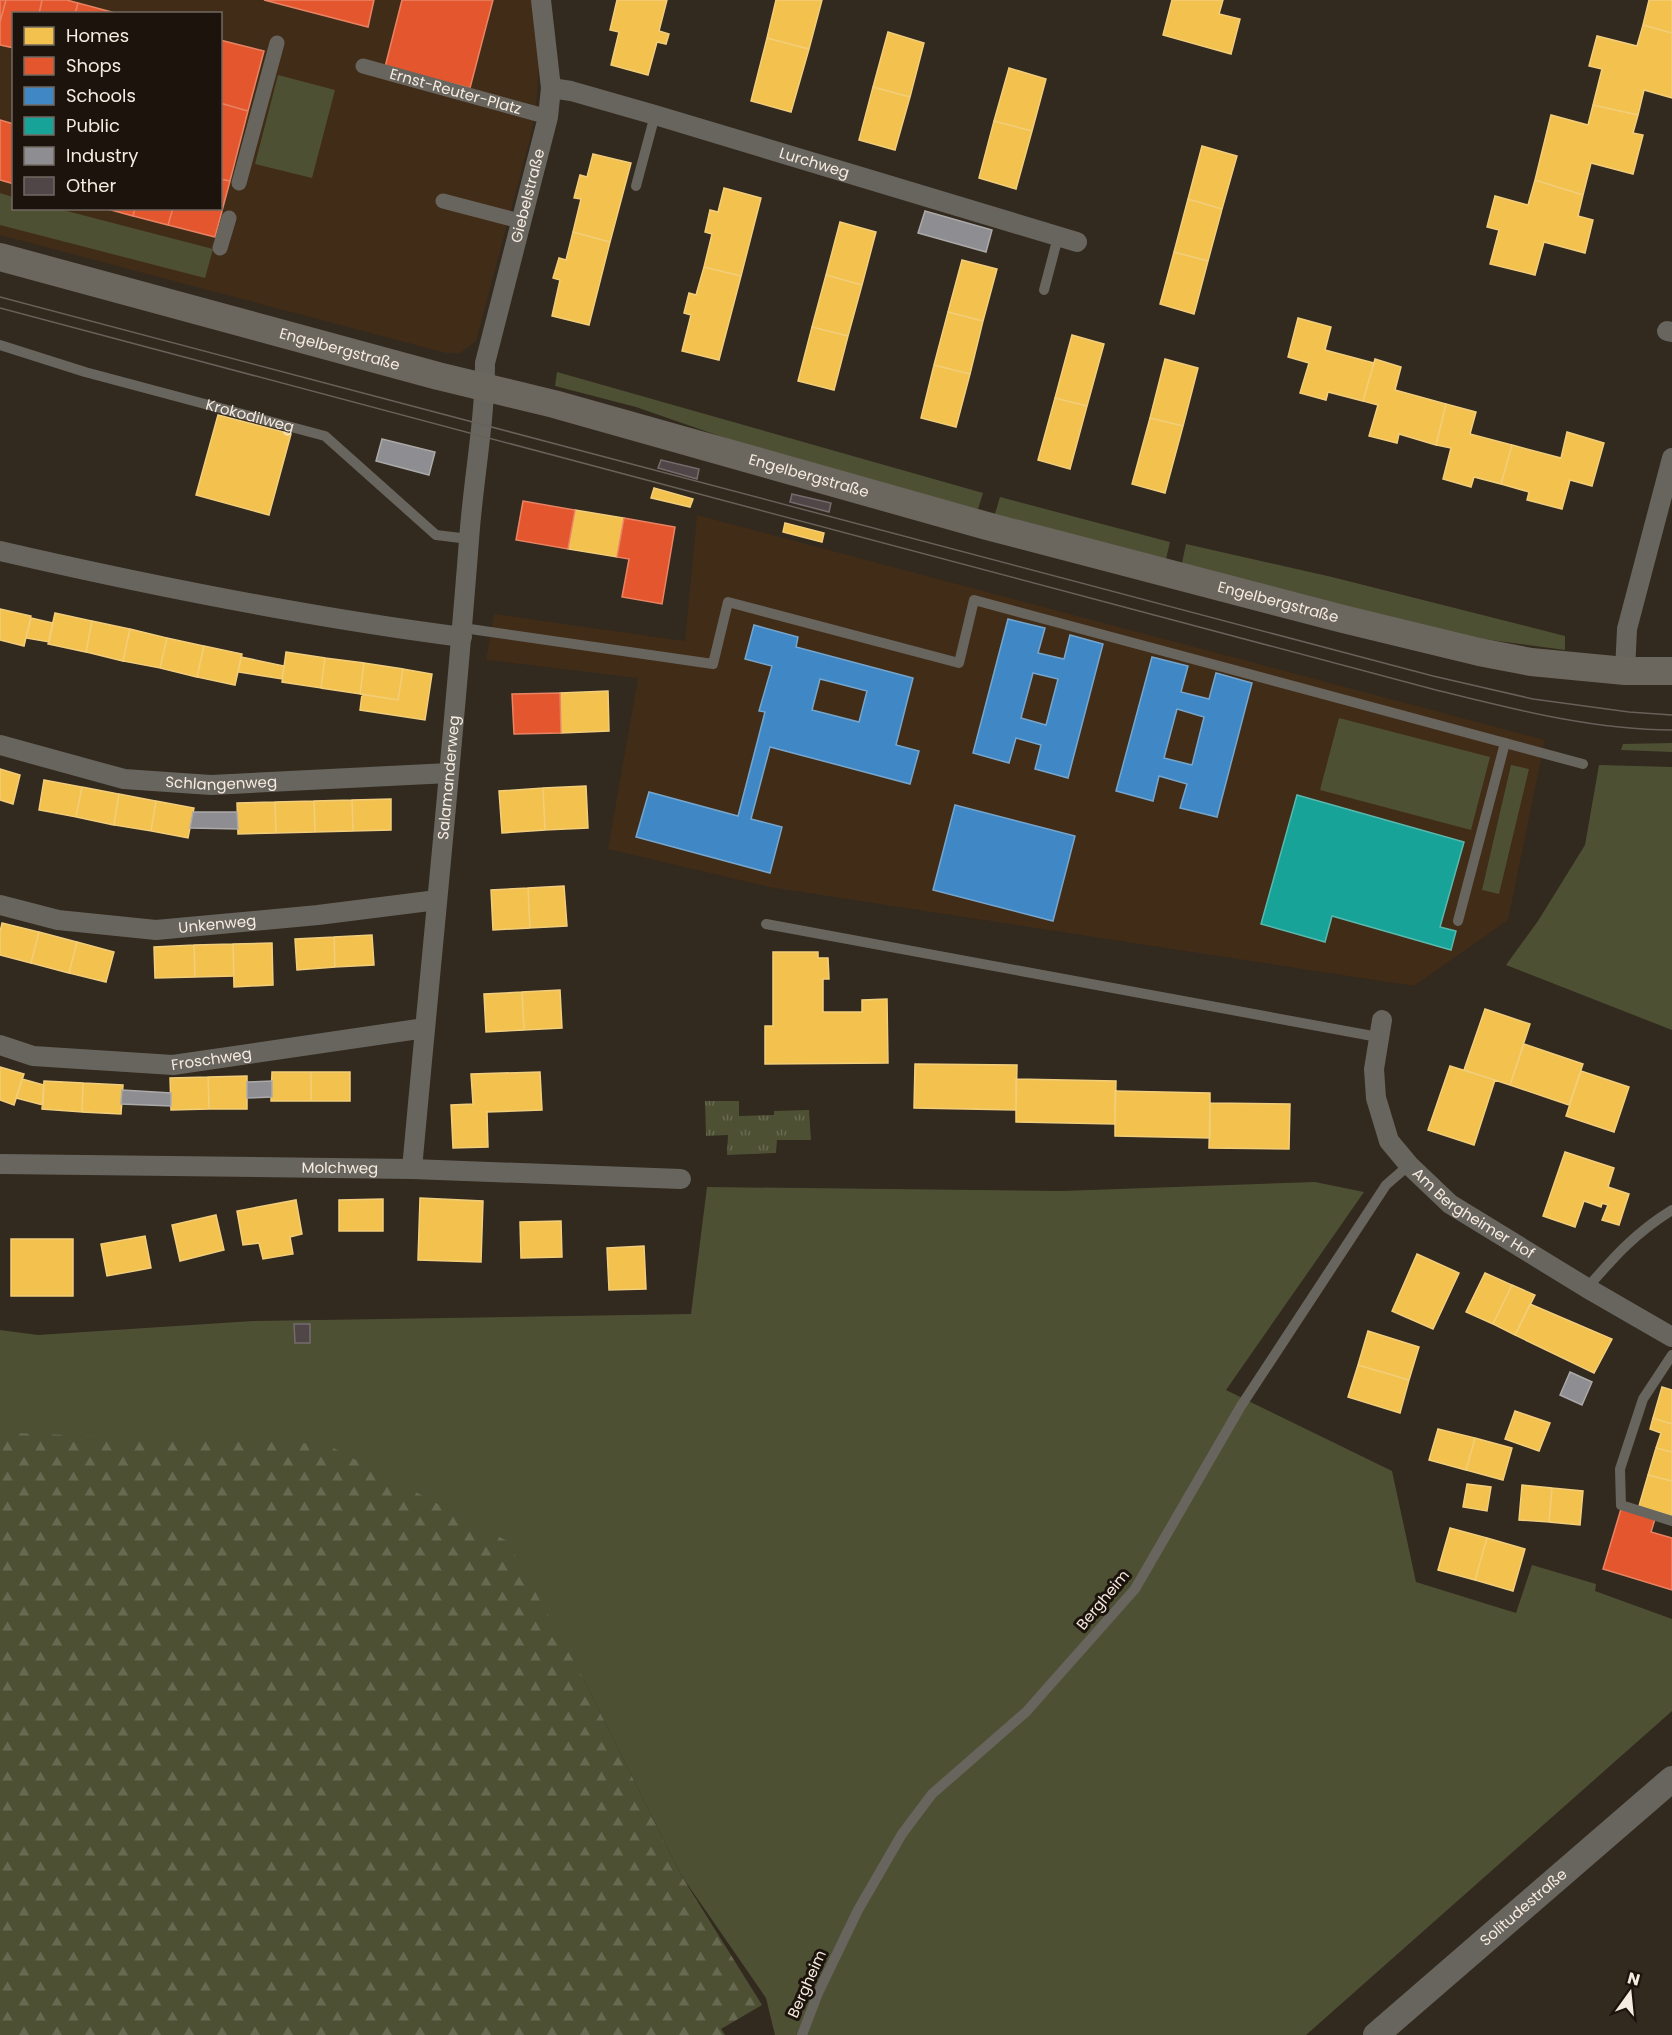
<svg xmlns="http://www.w3.org/2000/svg" width="1672" height="2035" font-family="Poppins,sans-serif">
<defs>
<pattern id="forest-firs" width="22" height="20" patternUnits="userSpaceOnUse" patternTransform="scale(1.5)"><rect width="22" height="20" fill="#4e5034"/><path d="M5 1l3.5 6h-7zM16 11l3.5 6h-7z" fill="#686951"/></pattern>
<pattern id="park-tufts" width="24" height="20" patternUnits="userSpaceOnUse" patternTransform="scale(1.5)"><rect width="24" height="20" fill="#4e5034"/><path d="M3 7l-1-3M5 7V3M7 7l1-3M15 17l-1-3M17 17v-4M19 17l1-3" fill="none" stroke="#686951"/></pattern>
</defs>
<rect width="100%" height="100%" fill="#32291f"/>
<!-- built -->
<path fill="#412c17" fill-rule="evenodd" d="M0,0H531L535,19L539,66L536,104L531,135L476,341L460,353H446L0,235ZM14,14H220V208H14Z
M697,515L1545,740L1508,920L1414,986L769,887L608,849L638,678L486,660L494,614L685,641Z"/>
<!-- green -->
<path fill="#4e5034" d="M278,75L335,90L312,178L255,164Z
M0,193L13,197L14,208L59,209L213,249L205,278L0,225Z
M557,372L983,493L978,509L751,447L636,407L555,386Z
M1000,497L1170,542L1166,559L995,514Z
M1186,544L1332,577L1565,636V650L1476,638L1418,625L1182,563Z
M1339,718L1490,757L1471,830L1320,790Z
M1672,743V752L1621,750L1623,744Z
M1511,765L1529,769L1499,894L1482,890Z
M1599,765L1672,767V1030L1506,965L1538,921L1585,845Z
M1315,1182L1364,1192L1226,1390L1392,1471L1416,1582L1516,1613L1532,1565L1596,1584L1595,1591L1672,1619V1711L1306,2035H775L766,1998L681,1875L584,1680L0,1430V1330L38,1335L253,1321L691,1314L707,1187L1062,1191Z"/>
<!-- forest -->
<path fill="url(#forest-firs)" d="M0,1430L11,1433L326,1444L507,1541L584,1680L681,1875L762,2005L721,2029L725,2035H0Z"/>
<!-- park -->
<path fill="url(#park-tufts)" d="M705,1101H739V1116L774,1115V1111L809,1110L811,1140H777L776,1153L727,1155L728,1135L706,1136Z"/>
<!-- homes -->
<path fill="#f2c14e" stroke="#f3ce7a" stroke-width="1.5" d="M617,0H667L659,31L669,34L666,44L657,42L648,75L611,65L619,32L610,30Z
M776,0H822L809,49L767,38Z
M1172,0H1223L1219,14L1240,19L1231,54L1163,35Z
M1649,0H1672V33L1643,25Z
M1643,25L1672,33V98L1644,90L1638,115L1593,105L1602,69L1589,66L1597,36L1637,46Z
M888,32L924,43L910,97L873,87Z
M767,38L809,49L791,112L751,101Z
M1009,68L1046,79L1032,131L994,121Z
M873,87L910,97L895,150L859,140Z
M1593,105L1638,115L1633,133L1643,135L1633,174L1591,163L1583,195L1535,180L1551,115L1588,125Z
M994,121L1032,131L1016,189L979,178Z
M1202,146L1237,156L1222,209L1188,199Z
M593,154L631,163L610,242L573,232L581,199L574,198L580,175L587,177Z
M1535,180L1583,195L1578,216L1593,220L1585,253L1544,242L1535,275L1490,264L1499,230L1487,227L1495,196L1528,205Z
M724,188L761,198L741,276L704,267L712,234L705,232L710,210L718,212Z
M1188,199L1222,209L1208,261L1174,252Z
M840,222L876,232L862,285L826,275Z
M573,232L610,242L589,325L552,316L560,280L553,278L559,258L566,260Z
M1174,252L1208,261L1194,314L1160,304Z
M962,260L997,269L983,321L948,312Z
M704,267L741,276L719,360L682,351L691,315L684,313L689,293L696,295Z
M826,275L862,285L848,336L812,327Z
M948,312L983,321L970,374L934,365Z
M1298,318L1331,327L1325,350L1374,363L1363,401L1328,392L1326,400L1300,393L1309,363L1288,357Z
M812,327L848,336L834,390L798,381Z
M1072,335L1104,344L1087,406L1055,398Z
M1165,359L1198,368L1183,426L1150,418Z
M1375,359L1401,367L1395,390L1446,404L1436,445L1399,434L1397,443L1369,436L1378,405L1363,401Z
M934,365L970,374L956,427L921,418Z
M1055,398L1087,406L1070,469L1038,460Z
M1446,404L1476,412L1470,434L1512,445L1501,484L1474,477L1471,487L1443,479L1451,448L1436,445Z
M218,415L291,434L269,515L196,495Z
M1150,418L1183,426L1165,493L1132,484Z
M1567,432L1604,443L1592,486L1570,480L1562,509L1527,500L1529,492L1501,484L1512,445L1561,458Z
M654,488L693,499L690,507L651,498Z
M575,510L624,518L617,557L568,549Z
M785,523L824,533L822,542L783,532Z
M0,609L31,616L24,646L0,640Z
M55,613L92,621L86,652L48,644Z
M31,618L53,623L49,642L26,638Z
M92,621L130,629L123,661L86,652Z
M130,629L167,638L160,668L123,661Z
M167,638L204,646L197,677L160,668Z
M204,646L242,654L235,685L197,677Z
M286,652L325,658L321,688L282,682Z
M241,657L284,666L282,679L238,672Z
M325,658L364,663L360,694L321,688Z
M364,663L403,669L398,700L360,694Z
M403,669L432,674L425,720L360,710L362,694L398,700Z
M608,691L609,731L561,733L560,693Z
M0,769L20,775L13,804L0,800Z
M44,780L82,787L76,817L39,810Z
M586,786L588,828L545,830L543,788Z
M82,787L119,794L114,825L76,817Z
M543,788L545,830L502,833L499,791Z
M119,794L156,801L151,831L114,825Z
M391,799V830L353,831L352,800Z
M352,800L353,831L315,832L314,801Z
M156,801L194,808L188,838L151,831Z
M314,801L315,832L276,833L275,802Z
M275,802L276,833L238,834L237,803Z
M564,886L567,926L530,928L528,888Z
M528,888L530,928L493,930L491,890Z
M2,923L39,932L31,963L0,955V932Z
M39,932L77,942L69,973L31,963Z
M372,935L374,965L335,967L334,937Z
M334,937L335,967L297,970L295,939Z
M77,942L114,952L106,982L69,973Z
M272,943L273,985L234,987L233,944Z
M233,944L234,976L195,977L194,945Z
M194,945L195,977L155,978L154,947Z
M773,952H818V958H828L829,979H823V1012H862V1000L887,999L888,1063L765,1064V1026H773Z
M560,990L562,1028L524,1030L522,992Z
M522,992L524,1030L486,1032L484,994Z
M1485,1009L1530,1024L1510,1085L1464,1070Z
M1524,1044L1583,1064L1569,1105L1510,1085Z
M915,1064L1017,1065L1016,1110L914,1108Z
M1450,1066L1495,1080L1474,1145L1428,1130Z
M0,1067L24,1074L14,1105L0,1100Z
M1581,1071L1629,1087L1614,1132L1566,1116Z
M272,1072H311V1101H271Z
M311,1072H350V1101H311Z
M540,1072L542,1110L487,1112L488,1147L453,1148L451,1105L473,1104L471,1074Z
M247,1076V1109H209L208,1077Z
M208,1077L209,1109L171,1110L170,1078Z
M22,1079L44,1085L43,1105L16,1098Z
M1016,1079L1116,1081L1115,1124L1016,1122Z
M44,1081L83,1083L82,1112L42,1109Z
M83,1083L123,1085L121,1114L82,1112Z
M1115,1091L1210,1093V1138L1115,1136Z
M1210,1103L1290,1104L1289,1149L1209,1148Z
M1565,1152L1614,1168L1608,1187L1629,1194L1619,1225L1602,1220L1608,1205L1602,1203L1601,1207L1584,1201L1575,1227L1543,1216Z
M420,1198L483,1201L481,1262L418,1260Z
M383,1199V1231H339V1200Z
M296,1200L302,1234L290,1237L293,1254L263,1259L259,1243L243,1245L237,1211Z
M216,1215L224,1250L180,1261L172,1225Z
M561,1221L562,1257L521,1258L520,1222Z
M145,1236L151,1268L107,1276L101,1244Z
M11,1239H73V1296H11Z
M644,1246L646,1289L609,1290L607,1248Z
M1417,1254L1459,1273L1433,1329L1392,1311Z
M1485,1273L1512,1285L1493,1324L1466,1312Z
M1512,1285L1535,1295L1515,1335L1493,1324Z
M1530,1304L1612,1339L1594,1373L1515,1335Z
M1368,1331L1419,1347L1409,1380L1358,1365Z
M1358,1365L1409,1380L1400,1413L1348,1397Z
M1662,1387L1672,1390V1424L1653,1418Z
M1515,1411L1550,1423L1539,1451L1505,1439Z
M1653,1418L1672,1424V1452L1656,1448L1661,1433L1650,1429Z
M1438,1429L1475,1438L1466,1470L1429,1460Z
M1475,1438L1512,1448L1503,1480L1466,1470Z
M1656,1448L1672,1452V1481L1648,1475Z
M1648,1475L1672,1481V1516L1639,1506Z
M1467,1484L1491,1487L1487,1511L1463,1507Z
M1522,1485L1552,1488L1549,1522L1519,1520Z
M1552,1488L1583,1491L1580,1525L1549,1522Z
M1450,1528L1487,1538L1475,1580L1438,1570Z
M1487,1538L1525,1549L1513,1591L1475,1580Z"/>
<!-- shops -->
<path fill="#e4572e" stroke="#e98363" stroke-width="1.5" d="M0,0H6L0,22Z
M6,0H42L39,14H14V48L0,45V22Z
M42,0H67L78,3L75,14H39Z
M264,0H374L368,27Z
M402,0H493L470,88L385,67Z
M78,3L112,12V14H75Z
M220,40L264,51L248,111L220,103Z
M220,103L248,111L230,181L220,179Z
M0,120L14,124V184L0,180Z
M220,179L230,181L215,237L168,225L173,208H220Z
M104,208H135L133,216Z
M135,208H173L168,225L133,216Z
M523,501L575,510L568,549L516,540Z
M624,518L675,527L662,604L622,597L629,559L617,557Z
M560,693L561,733L514,734L512,694Z
M1621,1509L1655,1519L1651,1532L1672,1538V1590L1603,1569Z"/>
<!-- schools -->
<path fill="#3f88c5" stroke="#76a6cd" stroke-width="1.5" fill-rule="evenodd" d="M1008,619L1045,628L1038,653L1064,659L1070,635L1103,644L1068,778L1035,769L1041,745L1016,738L1009,763L973,753ZM1033,673L1058,679L1046,725L1021,718Z
M754,625L798,637L796,647L913,678L896,745L919,751L910,784L770,747L751,819L782,827L770,873L636,837L649,792L738,816L765,712L759,711L772,666L745,659ZM820,679L867,691L859,722L812,710Z
M1152,657L1188,666L1181,692L1209,699L1216,673L1252,683L1217,817L1180,808L1187,784L1159,776L1153,801L1116,791ZM1177,709L1204,717L1192,765L1164,758Z
M955,805L1075,836L1053,921L933,890Z"/>
<!-- public -->
<path fill="#17a398" stroke="#5ab9ae" stroke-width="1.5" d="M1297,795L1464,842L1440,927L1456,931L1451,950L1332,916L1325,942L1261,924Z"/>
<!-- industry -->
<path fill="#8d8d92" stroke="#aca9a9" stroke-width="1.5" d="M925,211L992,230L986,252L918,233Z
M382,439L435,452L429,475L376,461Z
M193,812H237L238,829L190,828Z
M272,1081V1097L247,1098V1082Z
M122,1090L171,1093V1106L121,1104Z
M1570,1372L1592,1382L1582,1405L1560,1395Z"/>
<!-- building -->
<path fill="#504648" stroke="#746c6c" stroke-width="1.5" d="M661,460L699,469L697,479L658,468Z
M792,494L831,503L829,512L790,502Z
M294,1324H310V1343H295Z"/>
<g fill="none" stroke-linecap="round" stroke-linejoin="round">
<!-- service -->
<g stroke="#68655e" stroke-width="10">
<path d="M636,186L655,115"/>
<path d="M1044,290L1058,237"/>
<path id="s1" d="M0,345L85,372L325,436L436,535L469,539"/>
<path d="M463,628L713,664L728,602L959,663L974,600L1583,764"/>
<path d="M1458,921L1505,743"/>
<path d="M766,924L1378,1037"/>
<path d="M1587,1288C1614,1257 1636,1232 1672,1210"/>
<path d="M1672,1355L1643,1399L1620,1469L1621,1505L1672,1521"/>
<path d="M802,2035L818,1993L858,1910L902,1834L932,1794L1026,1712L1135,1589L1241,1406L1386,1185L1409,1165"/>
</g>
<!-- pedestrian -->
<g stroke="#68655e" stroke-width="15">
<path id="s2" d="M363,66L548,117"/>
<path d="M239,183L277,43"/>
<path d="M443,201L520,221"/>
<path d="M220,248L229,218"/>
</g>
<!-- minor -->
<g stroke="#68655e" stroke-width="20">
<path id="s3" d="M551,88L571,91L655,115L1077,242"/>
<path d="M1667,331L1672,332"/>
<path d="M0,551C152,586 307,617 462,637"/>
<path d="M1625,671L1627,629L1672,458"/>
<path id="s4" d="M0,745L124,779L211,785L449,773"/>
<path id="s5" d="M0,905L58,920L156,930L318,915L437,900"/>
<path id="s6" d="M1382,1020L1374,1069L1376,1098L1389,1141L1409,1165L1450,1204L1587,1288L1672,1337"/>
<path id="s7" d="M0,1045L33,1056L173,1065L425,1028"/>
<path id="s8" d="M0,1164L412,1169L681,1179"/>
<path id="s9" d="M412,1169C431,959 453,750 469,540C473,481 485,422 485,363L548,117L551,88L541,0"/>
</g>
<!-- tertiary -->
<path stroke="#68655e" stroke-width="26" id="s10" d="M1376,2035L1672,1779"/>
<!-- secondary -->
<path stroke="#6c675e" stroke-width="28" id="s11" d="M0,257L438,376L554,404L987,526L1343,619L1479,652L1531,662L1625,671H1672"/>
<!-- tram -->
<path stroke="#67615a" stroke-width="1.5" d="M0,297L1433,676L1533,699L1629,712L1672,715
M0,308L1436,690C1513,709 1592,730 1672,730"/>
</g>
<g text-anchor="middle" stroke-width="6" stroke-linejoin="round" paint-order="stroke">
<!-- street labels -->
<g font-size="15" fill="#f6ebe0" stroke="#1b130c">
<text dy="5" stroke="none"><textPath href="#s2" startOffset="96">Ernst-Reuter-Platz</textPath></text>
<text dy="5" stroke="none"><textPath href="#s3" startOffset="274">Lurchweg</textPath></text>
<text dy="5" stroke="none"><textPath href="#s9" startOffset="982">Giebelstraße</textPath></text>
<text dy="5" stroke="none"><textPath href="#s11" startOffset="352">Engelbergstraße</textPath></text>
<text dy="5" stroke="none"><textPath href="#s1" startOffset="260">Krokodilweg</textPath></text>
<text dy="5" stroke="none"><textPath href="#s11" startOffset="838">Engelbergstraße</textPath></text>
<text dy="5" stroke="none"><textPath href="#s11" startOffset="1324">Engelbergstraße</textPath></text>
<text dy="5" stroke="none"><textPath href="#s9" startOffset="393">Salamanderweg</textPath></text>
<text dy="5" stroke="none"><textPath href="#s4" startOffset="226">Schlangenweg</textPath></text>
<text dy="5" stroke="none"><textPath href="#s5" startOffset="220">Unkenweg</textPath></text>
<text dy="5" stroke="none"><textPath href="#s7" startOffset="214">Froschweg</textPath></text>
<text dy="5" stroke="none"><textPath href="#s8" startOffset="340">Molchweg</textPath></text>
<text dy="5" stroke="none"><textPath href="#s6" startOffset="236">Am Bergheimer Hof</textPath></text>
<text transform="translate(1103 1600) rotate(-50)" y="5">Bergheim</text>
<text dy="5" stroke="none"><textPath href="#s10" startOffset="195">Solitudestraße</textPath></text>
<text transform="translate(807 1984) rotate(-66)" y="5">Bergheim</text>
</g>
</g>
<!-- legend -->
<rect x="12" y="12" width="210" height="198" fill="#1b130c" stroke="#736961" stroke-width="1.5"/>
<rect x="24" y="27" width="30" height="18" fill="#f2c14e" stroke="#736961" stroke-width="1.5"/>
<text x="66" y="42" font-size="18" fill="#f6ebe0">Homes</text>
<rect x="24" y="57" width="30" height="18" fill="#e4572e" stroke="#736961" stroke-width="1.5"/>
<text x="66" y="72" font-size="18" fill="#f6ebe0">Shops</text>
<rect x="24" y="87" width="30" height="18" fill="#3f88c5" stroke="#736961" stroke-width="1.5"/>
<text x="66" y="102" font-size="18" fill="#f6ebe0">Schools</text>
<rect x="24" y="117" width="30" height="18" fill="#17a398" stroke="#736961" stroke-width="1.5"/>
<text x="66" y="132" font-size="18" fill="#f6ebe0">Public</text>
<rect x="24" y="147" width="30" height="18" fill="#8d8d92" stroke="#736961" stroke-width="1.5"/>
<text x="66" y="162" font-size="18" fill="#f6ebe0">Industry</text>
<rect x="24" y="177" width="30" height="18" fill="#504648" stroke="#736961" stroke-width="1.5"/>
<text x="66" y="192" font-size="18" fill="#f6ebe0">Other</text>
<!-- north arrow -->
<g transform="translate(1630 1993) rotate(15)" stroke="#1b130c" stroke-width="4.5" paint-order="stroke">
<path d="M0-4.5L10 22L0 15L-10 22Z" fill="#f6ebe0"/>
<text y="-9" font-size="16" font-weight="bold" text-anchor="middle" fill="#f6ebe0">N</text>
</g>
</svg>
